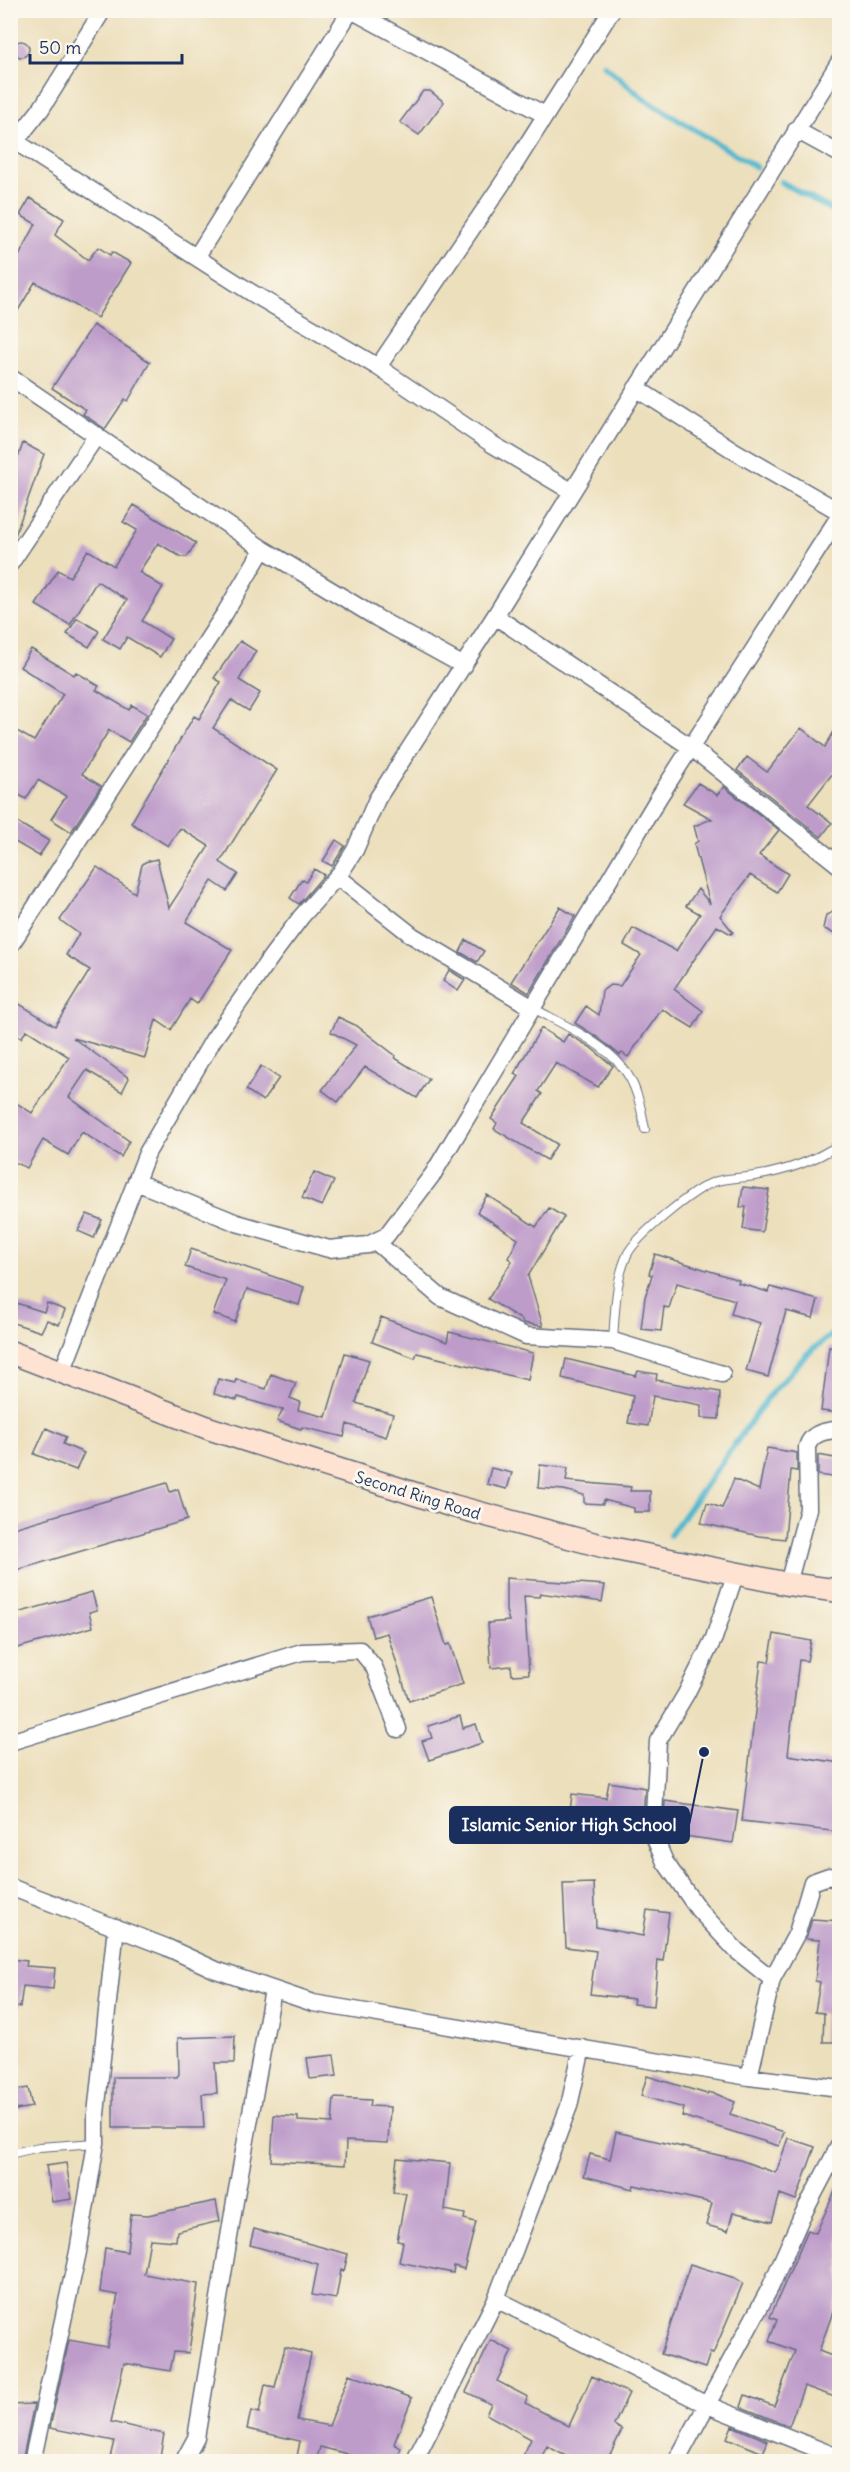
<svg xmlns="http://www.w3.org/2000/svg" width="850" height="2472" font-family="Delius,sans-serif">
<rect width="100%" height="100%" fill="#fbf7ec"/>
<filter id="ink" filterUnits="userSpaceOnUse"><feTurbulence type="fractalNoise" baseFrequency=".0167" numOctaves="2"/><feDisplacementMap in="SourceGraphic" scale="12" xChannelSelector="R" yChannelSelector="G"/><feConvolveMatrix kernelMatrix="1 2 1 2 8 2 1 2 1" color-interpolation-filters="sRGB"/></filter>
<filter id="wash" filterUnits="userSpaceOnUse"><feTurbulence type="fractalNoise" baseFrequency=".008" numOctaves="4" result="noise"/><feDisplacementMap in="SourceGraphic" scale="24" xChannelSelector="R" yChannelSelector="G"/><feGaussianBlur stdDeviation="1.35" result="paint"/><feColorMatrix in="noise" values="0 0 0 0 0 0 0 0 0 0 0 0 0 0 0 0 0 1.4 0 .05"/><feComposite in="paint" operator="in"/></filter>
<g filter="url(#wash)">
<rect width="100%" height="100%" fill="#ecdfbc"/>
<g fill="none" stroke-linecap="round" stroke-linejoin="round">
<!-- stream -->
<path stroke="#50b7cf" stroke-width="6" d="M604,65L643,98L756,167
M781,182L830,209L840,219
M670,1535L769,1396L807,1354L840,1328"/>
</g>
<g id="blocks">
<!-- building -->
<path fill="#be9cca" d="M13 49a8 8 0 1 1 16 0a8 8 0 1 1-16 0Z
M423,91H430L444,102L419,135L400,122Z
M30,198L64,219L55,235L88,260L98,247L110,255L112,252L131,263L97,318L35,282L10,324V273L36,224L20,215Z
M93,325L150,362L128,401L125,399L105,429L83,414L86,410L52,388Z
M23,443L44,454L13,541H10V461L14,453L19,455Z
M134,505L196,543L187,557H181L158,543L139,572L163,587L142,621L171,639L160,657L127,637L120,649L103,639L127,600L97,581L70,625L36,605L58,570L70,577L88,550L114,566L137,530L123,522Z
M77,618L99,631L89,647L67,634Z
M240,641L256,651L239,680L260,693L249,711L231,700L213,728L277,770L220,862L238,874L227,891L212,881L186,922L232,950L197,1004L190,999L171,1030L156,1020L145,1058L73,1038L129,1078L122,1092L87,1070L69,1097L129,1141L121,1157L82,1132L68,1155L43,1140L27,1168L10,1160V1099L32,1113L69,1057L27,1030L21,1038L10,1031V998L55,1026L90,970L66,955L79,934L60,920L97,867L135,893L142,865L145,862L157,859L169,908L209,846L180,828L168,846L131,823L194,716L199,719L221,682L214,678Z
M31,649L74,675L76,672L99,686L96,690L129,710L132,705L147,714L129,742L109,730L82,774L101,786L71,832L51,819L66,796L38,780L26,799L10,790V727L34,741L63,694L20,667Z
M840,721V764L808,805L832,823L821,837L737,770L747,757L767,772L801,728L825,747Z
M698,783L717,795L724,787L779,830L759,855L788,874L777,892L750,875L720,916L733,932L731,934L717,926L674,989L703,1011L693,1028L662,1009L628,1057L622,1053L620,1055L597,1037L575,1023L586,1006L599,1015L602,991L610,985L620,986L641,955L624,945L633,928L676,951L700,914L686,906L698,889L710,904L694,844L698,841L694,826L712,819L683,803Z
M10,818L49,841L39,856L10,839Z
M336,840L345,846L332,866L323,861Z
M314,869L324,875L299,904L290,898L302,879L306,882Z
M560,907L575,916L529,993L511,982Z
M840,909V937L823,928L826,915Z
M466,940L484,951L477,962L460,952Z
M449,970L465,980L458,991L443,981Z
M338,1017L357,1026L396,1056L395,1058L429,1079L417,1098L365,1067L338,1102L322,1090L356,1045L331,1032Z
M541,1028L563,1042L568,1034L590,1047L613,1066L598,1087L556,1063L538,1091L542,1094L523,1123L557,1144L547,1160L494,1129L497,1123L491,1119L519,1076L514,1074Z
M261,1066L279,1078L263,1101L246,1090Z
M314,1172L334,1181L322,1206L302,1198Z
M743,1187L769,1190L762,1232L743,1229L746,1207H740Z
M487,1195L536,1227L549,1208L564,1217L528,1276L543,1326L523,1323L522,1320L488,1299L512,1261L508,1258L518,1239L477,1212Z
M87,1214L102,1220L94,1238L78,1231Z
M191,1249L304,1287L299,1305L247,1289L235,1322L213,1314L226,1280L185,1267Z
M655,1254L739,1280L738,1283L768,1292L770,1287L818,1300L813,1318L786,1311L768,1377L746,1371L760,1323L731,1314L735,1300L677,1283L669,1308L664,1307L661,1331L641,1329L645,1297L652,1275L649,1274Z
M10,1301L44,1312L47,1303L65,1310L59,1325L47,1320L41,1332L10,1322Z
M381,1317L447,1342L449,1332L533,1353L528,1380L417,1353L415,1358L372,1342Z
M829,1347L840,1348V1413L821,1411Z
M345,1353L369,1360L356,1403L393,1414L386,1437L347,1424L344,1437L302,1427L301,1429L277,1421L283,1410L238,1397L237,1400L214,1394L218,1379L235,1383L236,1379L266,1389L271,1374L296,1383L290,1398L300,1402L298,1410L326,1417Z
M566,1359L636,1376L638,1371L657,1374L656,1380L720,1392L719,1419L701,1418V1405L653,1396L648,1426L628,1423L633,1396L562,1378Z
M46,1428L66,1437L63,1444L84,1453L76,1470L34,1454Z
M767,1448L797,1453V1471L791,1470L785,1539L759,1536L701,1523L707,1503L722,1508L734,1479L759,1490Z
M818,1455L840,1459V1478L818,1475Z
M540,1465L568,1468L566,1481L631,1487L630,1491H650V1512H634V1508L604,1500L603,1504L584,1503V1495L564,1490L538,1488Z
M491,1468L512,1473L507,1489L487,1484Z
M167,1483L170,1492L178,1489L187,1520L10,1572V1529Z
M506,1578L605,1585L602,1602L540,1593L539,1597L524,1596L529,1674L512,1675L511,1666L491,1668L488,1623L509,1621L506,1611Z
M92,1592L97,1610L89,1612L93,1627L10,1650V1615Z
M431,1597L446,1645L450,1644L463,1684L409,1701L387,1633L373,1637L367,1616Z
M774,1634L811,1641L807,1661L799,1660L788,1755L840,1763V1832L742,1821L761,1661L769,1662Z
M460,1716L463,1728L476,1724L482,1743L429,1760L422,1741L432,1738L428,1726Z
M609,1782L645,1788L642,1832L589,1823L569,1822L572,1794L606,1798Z
M665,1801L738,1811L733,1843L664,1833Z
M594,1883L596,1927L643,1936L647,1910L669,1913L663,1961L658,1960L654,2006L633,2004L634,1999L590,1994L596,1951L566,1947L563,1884Z
M812,1919L840,1921V2042H823L824,2013L815,2012L820,1982L815,1981L820,1940L806,1939Z
M10,1959L27,1961L26,1966L55,1968L53,1989L23,1986L20,2007H10Z
M235,2036L234,2063H215L217,2093L202,2094L204,2128H113V2077H177L179,2074L178,2038Z
M334,2055L337,2076L310,2079L307,2058Z
M647,2076L707,2094L708,2092L716,2094L735,2102L730,2114L784,2132L779,2146L682,2116L684,2108L641,2096Z
M28,2088L32,2107L10,2111V2091Z
M334,2098L371,2100L370,2106L390,2107L388,2143L346,2141L345,2165L271,2161L274,2115L298,2117V2121L332,2123Z
M616,2132L740,2160L776,2173L788,2138L815,2147L796,2200L780,2194L772,2222L733,2212L728,2231L706,2225L712,2203L634,2185L633,2189L584,2176L590,2154L610,2159Z
M397,2158L450,2163L445,2210L465,2214L464,2219L476,2222L464,2269L454,2266L453,2273L399,2262L403,2242L397,2241L406,2193L393,2192Z
M66,2163L72,2199L52,2202L46,2166Z
M840,2180V2292L819,2351L840,2359V2399L804,2386L789,2426L741,2407L745,2395L774,2406L795,2351L769,2341L777,2320L770,2317L808,2230L816,2233Z
M216,2201L220,2221L177,2231L176,2241L150,2239L144,2274L198,2284L189,2353L174,2352L170,2371L124,2363L111,2422L164,2434L159,2462H109L114,2441L50,2428L69,2340L107,2347L118,2295L100,2292L105,2248L127,2252L131,2214L148,2215Z
M254,2229L348,2254L344,2271L341,2270L336,2299L312,2295L318,2264L250,2245Z
M690,2264L735,2278L743,2283L713,2354L710,2353L705,2368L661,2354Z
M491,2340L512,2351L497,2381L528,2397L525,2403L569,2426L592,2376L629,2393L614,2425L622,2430L606,2462H577L547,2446L539,2462H520L531,2439L486,2414L491,2404L466,2392Z
M285,2347L311,2354L297,2420L329,2426L349,2374L412,2398L394,2444L401,2448L397,2462H379L320,2447L316,2462H296L300,2441L247,2429L251,2411L259,2413L265,2385L275,2387Z
M34,2404L22,2462H10V2405Z
M732,2426L768,2441L763,2453L727,2438Z"/>
</g>
</g>
<g filter="url(#ink)">
<use href="#blocks" fill-opacity="0" stroke="#646d7f" stroke-width="1.5"/>
<g fill="none" stroke-linecap="round" stroke-linejoin="round">
<!-- lane casing -->
<g stroke="#646d7f" stroke-width="10">
<path id="lane" d="M533,1008C562,1024 603,1042 623,1068C637,1085 641,1108 645,1129
M613,1341C615,1313 615,1282 627,1255C635,1237 694,1189 714,1182C726,1178 742,1178 755,1176C786,1171 813,1162 840,1144
M10,2154L39,2147L96,2143"/>
</g>
<!-- street casing -->
<g stroke="#646d7f" stroke-width="19">
<path id="street" d="M351,10L545,115
M796,130L840,154
M16,142L252,293L378,367L492,444L571,491
M10,148L41,109L103,10
M197,256L351,10
M378,367L506,178L612,10
M10,377L263,549L377,618L464,666
M636,388L736,452L840,512
M10,564L97,435
M495,616L692,748L840,866
M338,877L413,936L533,1008
M10,946L225,613L263,549
M136,1182L237,1223L329,1249L368,1245L386,1236L433,1174L659,797L840,515
M376,1242L440,1297L526,1336L613,1341L722,1374
M62,1372L147,1153L213,1040L271,957L301,917L341,872L355,850L377,799L495,616L840,61
M736,1572L714,1638L686,1694L658,1741L653,1834L665,1862L698,1909L737,1951L772,1979L749,2077
M788,1584L808,1509L807,1447C811,1433 826,1430 840,1430
M10,1742L302,1652L360,1650L374,1667L398,1729
M10,1887L166,1947L216,1970L313,2003L749,2077L840,2088
M772,1979L797,1933L812,1882L829,1876L840,1880
M496,2299L705,2404L840,2458
M32,2462L78,2252L96,2143V2114L116,1927
M183,2462L196,2438L235,2201L273,1990
M414,2462L496,2299L569,2106L582,2048
M676,2462L770,2288L801,2218L840,2144"/>
</g>
<!-- secondary casing -->
<g stroke="#646d7f" stroke-width="25">
<path id="secondary" d="M10,1352L211,1429L453,1506L606,1547L788,1584L840,1591"/>
</g>
<!-- lane -->
<use href="#lane" stroke="#fff" stroke-width="8"/>
<!-- street -->
<use href="#street" stroke="#fff" stroke-width="16"/>
<!-- secondary -->
<use href="#secondary" stroke="#fee3d2" stroke-width="22"/>
</g>
</g>
<g text-anchor="middle" stroke-width="6" stroke-linejoin="round" paint-order="stroke">
<!-- street labels -->
<g font-size="16" fill="#1b2f5e" stroke="#fbf7ec">
<text transform="translate(418 1495) rotate(17)" y="6">Second Ring Road</text>
</g>
</g>
<!-- callouts -->
<path fill="none" stroke="#1b2f5e" stroke-width="2" d="M704 1752L689 1825"/>
<circle fill="#1b2f5e" stroke="#fbf7ec" stroke-width="2" cx="704" cy="1752" r="6"/>
<rect fill="#1b2f5e" stroke="#1b2f5e" stroke-width="2" x="450" y="1807" width="239" height="36" rx="6"/>
<g font-size="18" text-anchor="middle" font-weight="bold" fill="#fff">
<text x="569" y="1831">Islamic Senior High School</text>
</g>
<!-- margin -->
<rect width="850" height="2472" fill="none" stroke="#fbf7ec" stroke-width="36"/>
<!-- scale -->
<path d="M30 54v9h152v-9" fill="none" stroke="#1b2f5e" stroke-width="3"/>
<text x="39" y="54" font-size="18" fill="#1b2f5e" stroke="#fbf7ec" stroke-width="4.5" paint-order="stroke">50 m</text>
</svg>
